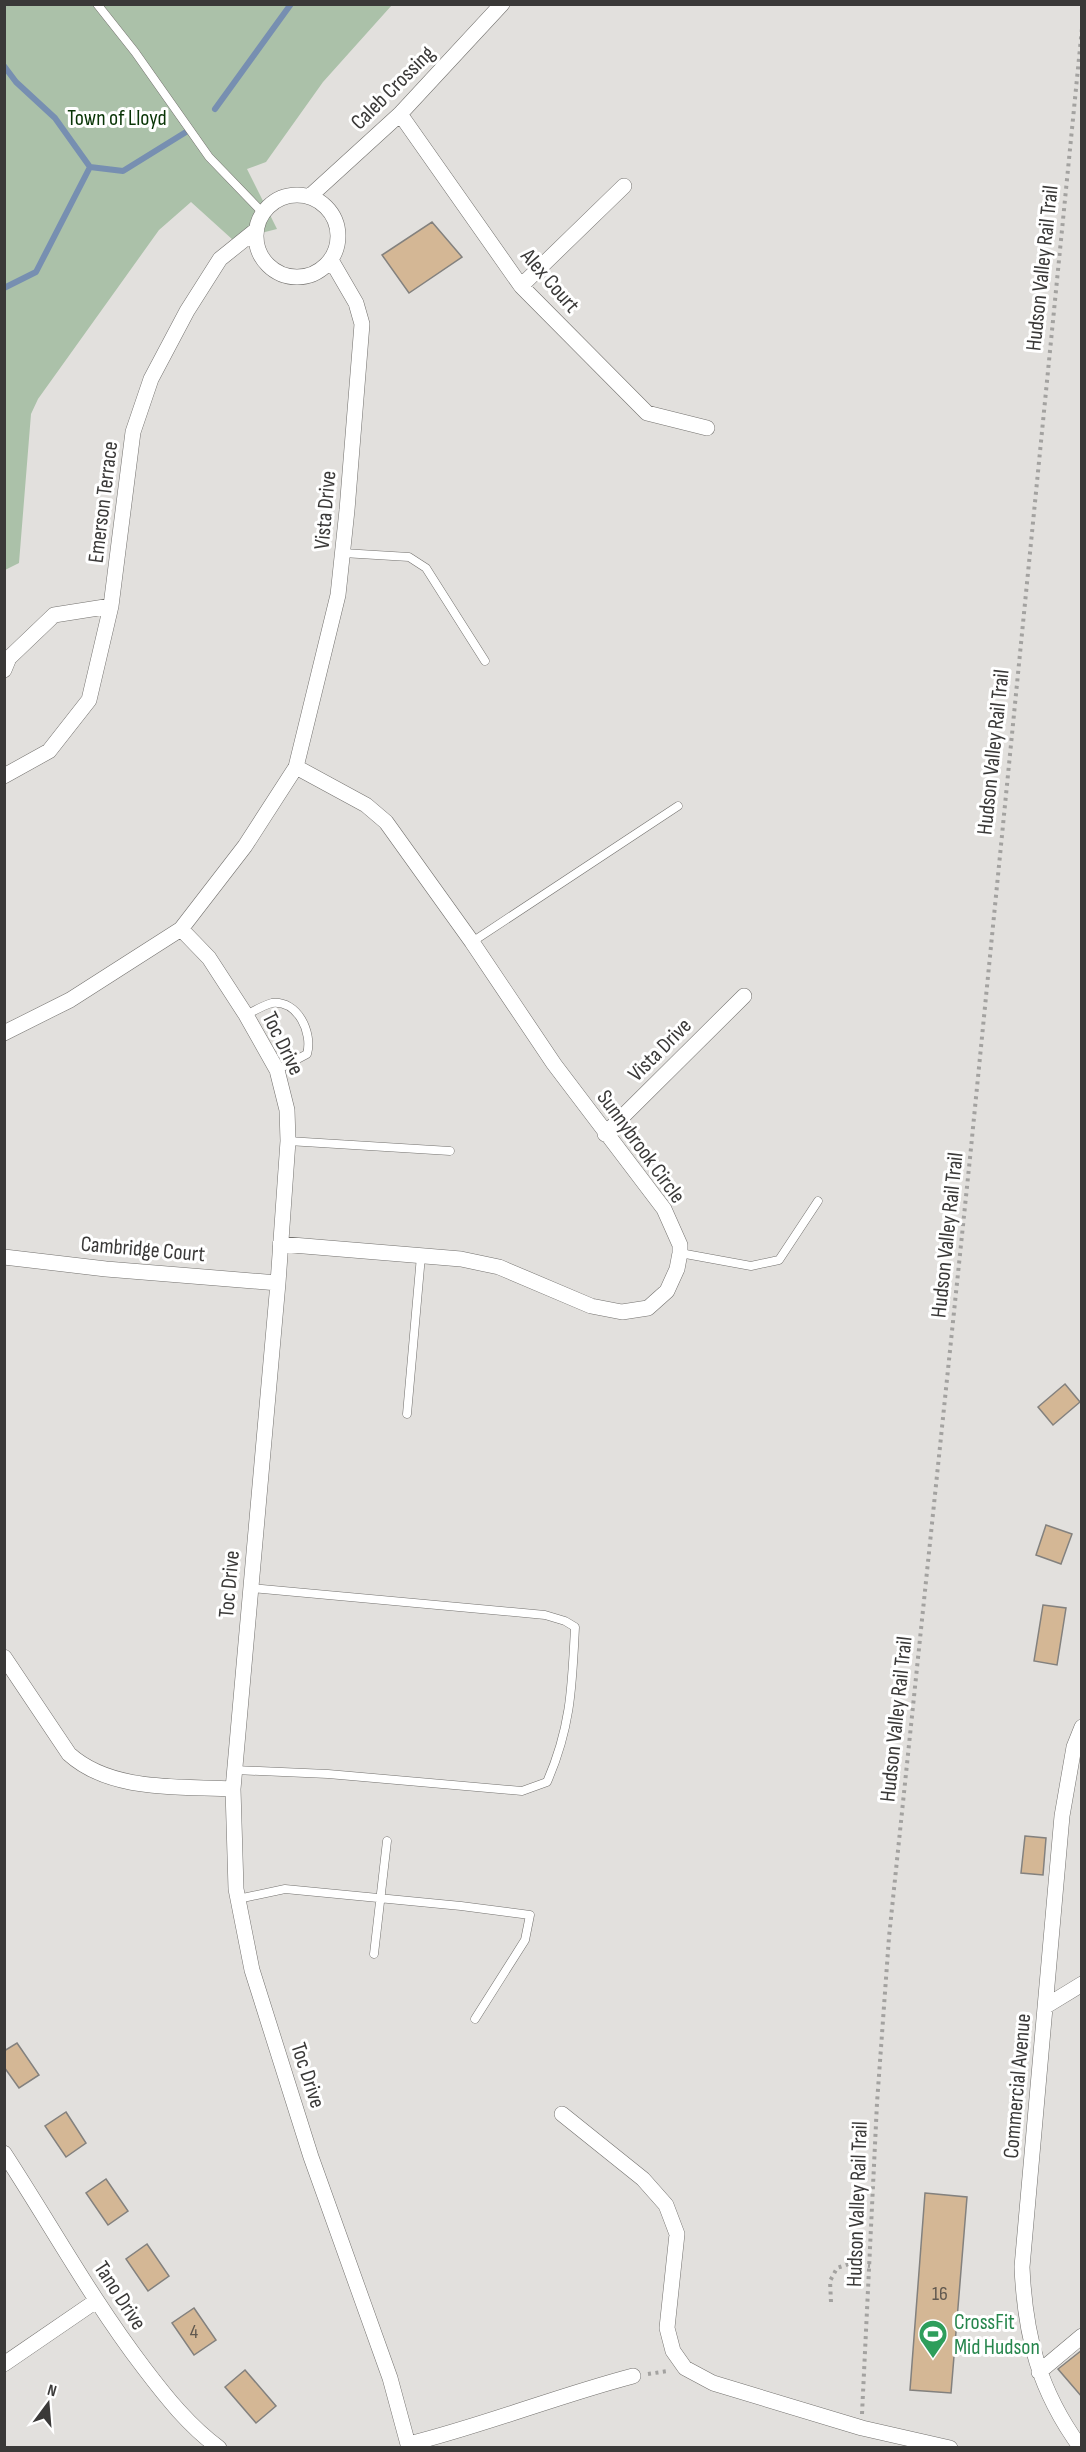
<svg xmlns="http://www.w3.org/2000/svg" width="1086" height="2452" font-family="'Sofia Sans Condensed',sans-serif">
<rect width="100%" height="100%" fill="#e2e0dd"/>
<!-- green -->
<path fill="#abc1a9" d="M4,5H392L323,82L266,162L247,169L277,229L233,240L191,202L159,230L38,399L31,414L19,563L5,570Z"/>
<g fill="none" stroke-linecap="round" stroke-linejoin="round">
<!-- stream -->
<path stroke="#778fb1" stroke-width="6" d="M4,66L16,82L55,118L90,167L123,171L186,132
M215,109L291,4
M4,288L36,272L90,167"/>
</g>
<!-- building -->
<path fill="#d4b795" stroke="#83817e" stroke-width="1.5" d="M432,222L462,257L409,293L382,255Z
M1065,1384L1080,1402L1053,1425L1038,1407Z
M1046,1525L1072,1534L1061,1564L1036,1555Z
M1043,1605L1066,1608L1057,1665L1034,1661Z
M1025,1836L1046,1838L1043,1875L1021,1873Z
M17,2043L39,2075L19,2088L4,2067V2051Z
M66,2112L86,2143L66,2157L45,2126Z
M106,2179L128,2211L108,2225L86,2193Z
M925,2193L967,2197L951,2393L910,2390Z
M147,2244L169,2276L148,2291L126,2259Z
M194,2308L216,2340L194,2355L172,2323Z
M1082,2350V2397L1058,2369Z
M245,2370L276,2406L256,2423L225,2387Z"/>
<g fill="none" stroke-linecap="round" stroke-linejoin="round">
<!-- service casing -->
<g stroke="#73716e" stroke-width="9">
<path id="service" d="M97,4L135,52L209,157L263,213
M343,553L409,557L426,568L485,661
M472,942L678,806
M246,1015C254,1011 264,1005 272,1003C298,1000 313,1033 307,1054L277,1070
M288,1141L450,1151
M680,1253L751,1266L779,1260L818,1201
M407,1414L421,1256
M235,1770L328,1774L522,1791L547,1782C571,1727 572,1687 575,1627L565,1621L545,1615L251,1588
M238,1899L285,1889L461,1906L530,1915L525,1940L475,2019
M374,1954L387,1841"/>
</g>
<!-- minor casing -->
<g stroke="#73716e" stroke-width="16">
<path id="minor" d="M400,114L521,286L647,413L707,428
M256 236a41 41 0 1 1 82 0a41 41 0 1 1-82 0Z
M309,197L400,114L502,4
M331,260L356,303L362,324L347,510L338,595L296,767L245,846L181,929L209,958L246,1015L277,1070L287,1110L288,1141L278,1283L233,1789L236,1889L252,1970L311,2157L390,2378L409,2448
M521,286L624,186
M4,670L9,658L54,615L111,606
M4,776L49,751L89,700L111,606L133,432L151,379L187,311L220,259L256,230
M4,1033L70,1000L181,929
M605,1134L744,996
M280,1244L461,1259L499,1267L591,1306L622,1312L648,1308L667,1291L677,1269L680,1253V1245L664,1209L554,1064L472,942L386,822L366,805L296,767
M4,1257L106,1269L278,1283
M4,1657L69,1754C111,1792 179,1786 233,1789
M1046,2006L1082,1984
M562,2114L643,2179L666,2205L677,2234L667,2328L673,2351L685,2368L713,2383L862,2428L950,2448
M4,2153C51,2225 92,2300 144,2368C166,2397 189,2426 219,2448
M4,2364L96,2301
M1039,2372L1082,2336
M409,2444C485,2425 557,2396 633,2376
M1081,2448C1039,2391 1025,2336 1022,2267L1062,1816L1074,1747L1082,1727"/>
</g>
<!-- path -->
<path stroke="#a3a2a0" stroke-width="4" stroke-dasharray="3 4.5" stroke-linecap="butt" d="M831,2302L830,2281L837,2268L849,2264L870,2266
M648,2374L668,2371
M862,2414L877,2103L889,1937L970,1158L1082,28"/>
<!-- service -->
<use href="#service" stroke="#fff" stroke-width="8"/>
<!-- minor -->
<use href="#minor" stroke="#fff" stroke-width="15"/>
</g>
<!-- icons -->
<defs>
<g id="stadium-pin" transform="scale(1.5)"><path d="M0 17L-7.5 6A9.5 9.5 0 1 1 7.5 6Z" fill="#2e9e5b" stroke="#fff"/><path d="M0-5a6.5 5 0 1 0 0 10a6.5 5 0 1 0 0-10ZM-3.5-1.8h7v3.6h-7Z" fill="#fff"/></g>
</defs>
<g fill-rule="evenodd">
<use href="#stadium-pin" x="933" y="2334"/>
</g>
<g text-anchor="middle" stroke-width="6" stroke-linejoin="round" paint-order="stroke">
<!-- number labels -->
<g font-size="20" fill="#60584f">
<text x="940" y="2300">16</text>
<text x="194" y="2338">4</text>
</g>
<!-- street labels -->
<g font-size="22" fill="#3a3938" stroke="#fff">
<text transform="translate(392 87) rotate(-45)" y="8">Caleb Crossing</text>
<text transform="translate(1041 268) rotate(-84)" y="8">Hudson Valley Rail Trail</text>
<text transform="translate(551 280) rotate(49)" y="8">Alex Court</text>
<text transform="translate(102 502) rotate(-83)" y="8">Emerson Terrace</text>
<text transform="translate(324 510) rotate(-85)" y="8">Vista Drive</text>
<text transform="translate(992 752) rotate(-84)" y="8">Hudson Valley Rail Trail</text>
<text transform="translate(284 1043) rotate(64)" y="8">Toc Drive</text>
<text transform="translate(659 1049) rotate(-45)" y="8">Vista Drive</text>
<text transform="translate(642 1146) rotate(54)" y="8">Sunnybrook Circle</text>
<text transform="translate(946 1235) rotate(-84)" y="8">Hudson Valley Rail Trail</text>
<text transform="translate(143 1248) rotate(5)" y="8">Cambridge Court</text>
<text transform="translate(228 1584) rotate(-85)" y="8">Toc Drive</text>
<text transform="translate(895 1719) rotate(-84)" y="8">Hudson Valley Rail Trail</text>
<text transform="translate(309 2075) rotate(72)" y="8">Toc Drive</text>
<text transform="translate(1016 2086) rotate(-85)" y="8">Commercial Avenue</text>
<text transform="translate(856 2204) rotate(-88)" y="8">Hudson Valley Rail Trail</text>
<text transform="translate(121 2295) rotate(57)" y="8">Tano Drive</text>
</g>
<!-- park labels -->
<g font-size="22" fill="#093506" stroke="#fff">
<text x="117" y="125">Town of Lloyd</text>
</g>
<!-- leisure labels -->
<g font-size="22" fill="#27864d" stroke="#fff" text-anchor="start">
<text x="954" y="2329">CrossFit<tspan x="954" dy="25">Mid Hudson</tspan></text>
</g>
</g>
<!-- border -->
<rect width="1086" height="2452" fill="none" stroke="#3a3938" stroke-width="12"/>
<!-- north arrow -->
<g transform="translate(48 2404) rotate(16)" stroke="#ffffff" stroke-width="4.5" paint-order="stroke">
<path d="M0-4.5L10 22L0 15L-10 22Z" fill="#3a3938"/>
<text y="-9" font-size="16" font-weight="bold" text-anchor="middle" fill="#3a3938">N</text>
</g>
</svg>
